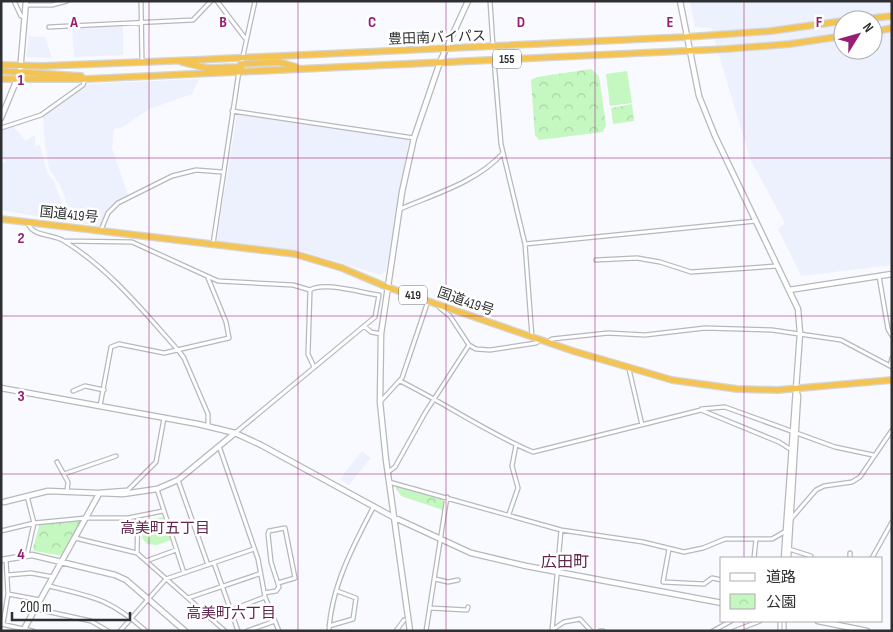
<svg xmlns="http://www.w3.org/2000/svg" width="893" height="632" font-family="'Sofia Sans Condensed','Noto Sans JP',sans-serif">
<defs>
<pattern id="park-crowns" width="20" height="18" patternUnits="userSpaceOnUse" patternTransform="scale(1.25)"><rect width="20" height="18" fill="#c5f7c1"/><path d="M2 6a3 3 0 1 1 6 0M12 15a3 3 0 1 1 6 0" fill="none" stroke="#aad4a6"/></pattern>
</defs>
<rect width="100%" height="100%" fill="#f9faff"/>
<!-- built -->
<path fill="#edf0fd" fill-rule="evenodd" d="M690,1H892V265L801,276L778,229L785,223L750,159L711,28L695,27ZM843,20H873V50H843Z
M123,25V55L74,57L72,27Z
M29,36L45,37L52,58L26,57Z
M199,79L192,94L149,109L123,127L114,129L112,148L128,195L108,210L101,226L73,222L61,187L49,168L45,146L43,116L87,84Z
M237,113L409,140L386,270L381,275L302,251L217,241Z
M13,126L26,141L35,135V146L40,145L47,172L54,182L69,222L1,210V163L6,162L1,155V130Z
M362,451L371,458L349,485L340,479Z"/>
<!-- park -->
<path fill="url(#park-crowns)" d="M591,69L599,76L606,125L603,132L539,140L535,135L531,80L537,77Z
M632,104L634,121L613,124L611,108Z
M395,486L444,498L443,510L401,496Z
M78,519L81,522L63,556L34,551L33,548L40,523Z"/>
<!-- pitch -->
<path fill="#c5f7c1" d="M627,71L632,103L610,106L606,74Z
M163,517L171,540L157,545L147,544L142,538L144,520Z"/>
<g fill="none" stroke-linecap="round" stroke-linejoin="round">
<!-- street casing -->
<g stroke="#b7b8be" stroke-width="5.5">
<path id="street" d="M14,1L21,16L25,18
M141,1L142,62
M217,1L245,38
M490,1L493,46
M26,5H52L67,1
M49,27L193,20L211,1
M494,60L501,144L525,244L756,221
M241,65L255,1
M232,111L414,138
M1,128L41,115L83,85L85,79
M400,209C435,194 477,182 503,153
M28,223C32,237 54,234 64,241C110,269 143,311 178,350L184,358L208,414V426
M101,230L108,213L118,203L172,176L196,170L222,172
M64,241L132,242L218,281L293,285L310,290C323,281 362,293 379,295L375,317L235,433
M213,244L239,71
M525,244L532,337
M596,260L637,258L660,262L691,272L777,266
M879,276L888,329L892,336
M310,290L308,354L314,367
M439,307L450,316L469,345L476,349L490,350L536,343L541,340
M364,326L371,332L381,334
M548,342L552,339L608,333L645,335L705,328L772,330L841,340L892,367
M890,366L892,358
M629,369L642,425
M400,381C445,403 487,433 533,452L701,410L779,442L790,449
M73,391L85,386L104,390
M380,402L402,378L428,301
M100,406L111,347L119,344L164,353L229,338L226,322L208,278
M701,409L725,407L835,447L873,455
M219,446L258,559L265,597L279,631
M57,462L68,482L67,492
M388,472L395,467L425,413L469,345
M64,474L116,456
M178,480L208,565
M389,482L561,530L643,542L684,552L703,548L725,539H772L786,531
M157,489L184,573
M101,492L128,490L156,462L164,418
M27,496L34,523L27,555
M509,514L518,488L512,466L516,445
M791,519L816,490L824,486L852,482L860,477L892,430
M1,531L34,523L86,518H128L163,511
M75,538L137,553L225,631
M669,549L663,582L704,584L712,578L722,580
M789,549L811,556
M137,553L138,516
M754,558L756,539
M850,558V553
M872,558L892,522
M146,561L176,550
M214,563L238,631
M8,575L31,573L53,577
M435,579L448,582L458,580
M49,586C94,597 110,599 146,631
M264,593L276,591L279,587L271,562L268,534L269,531L285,528L295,578L278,583
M8,594L40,600
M188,598L259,574
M430,608L467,610L468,607
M36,609L91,621L108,631
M210,618L265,597
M1,624L33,631
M3,624L8,594L6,559
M329,626L353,619L356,598L337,591
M552,630L564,622L580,619L591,631
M120,631L166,579L254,549
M247,631L275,621
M329,631C331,587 354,544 374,506
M396,631L404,620
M426,631L447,497
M552,631L561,530
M600,631H603
M713,631L731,621
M734,631L760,621
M780,631V621
M784,631V621"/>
</g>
<!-- secondary casing -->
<g stroke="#b7b8be" stroke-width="7">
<path id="secondary" d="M680,1L699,96L715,136L798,309L800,333L784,558
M1,118L20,72L26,1
M789,290L892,274
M1,388L198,424L235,433L261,445L393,517L471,553L526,566L722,603
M4,502L48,491L123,494L157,489L178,480L235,433
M788,558L798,396L796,390
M1,560L32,555L115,575L126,580L185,631
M818,621L867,631
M24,629L99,494
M410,631L386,460L380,402L381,334L402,192L414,138L440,62L468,1"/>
</g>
<!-- highway casing -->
<g stroke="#d5d5d6" stroke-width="8">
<path id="highway" d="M855,20L892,16
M873,32L892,28
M182,62L206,68L241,67
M241,64L279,62L296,67
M1,65L43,66L194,60L686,37L771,31L843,21
M1,71L81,76
M1,79H86L726,49L790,44L843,36
M1,219L295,254L342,268L387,287L573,351L672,380L737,389L778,390L892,380"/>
</g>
<!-- street -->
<use href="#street" stroke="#fff" stroke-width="3"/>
<!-- secondary -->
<use href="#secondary" stroke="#fff" stroke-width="4.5"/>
<!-- highway -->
<use href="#highway" stroke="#f3c453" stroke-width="5.5"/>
</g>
<!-- grid -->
<path fill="none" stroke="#981d75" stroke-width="1" stroke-opacity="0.55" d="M149,1V631M298,1V631M446,1V631M595,1V631M744,1V558M1,158H892M1,316H892M1,474H892M744,621V631"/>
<g text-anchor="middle" stroke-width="5" stroke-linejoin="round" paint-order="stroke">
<!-- shield labels -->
<g fill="#fff" stroke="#6d6d6f" stroke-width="1">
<rect x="493" y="49.5" width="28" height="19" rx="4"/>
<rect x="399" y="285.5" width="28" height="19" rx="4"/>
</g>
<g font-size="12" font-weight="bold" fill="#2e2f31">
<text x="507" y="63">155</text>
<text x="413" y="299">419</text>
</g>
<!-- street labels -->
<g font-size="14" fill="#2e2f31" stroke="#fff">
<text transform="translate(437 37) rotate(-2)" y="5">豊田南バイパス</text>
<text transform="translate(69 214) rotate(6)" y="5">国道419号</text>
<text transform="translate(466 301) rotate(19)" y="5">国道419号</text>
</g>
<!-- neighbourhood labels -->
<g font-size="15" fill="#61264d" stroke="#fff">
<text x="165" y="533">高美町五丁目</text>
<text x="231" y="618">高美町六丁目</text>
</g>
<!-- quarter labels -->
<g font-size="16" fill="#61264d" stroke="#fff">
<text x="565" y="567">広田町</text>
</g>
</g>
<g font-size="16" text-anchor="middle" font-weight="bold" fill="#981d75" stroke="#fff" stroke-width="5" stroke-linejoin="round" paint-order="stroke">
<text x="74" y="27">A</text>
<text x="223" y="27">B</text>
<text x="372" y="27">C</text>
<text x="521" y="27">D</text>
<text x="670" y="27">E</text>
<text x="819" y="27">F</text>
<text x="21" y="85">1</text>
<text x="21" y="243">2</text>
<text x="21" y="401">3</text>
<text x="21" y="559">4</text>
</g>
<!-- border -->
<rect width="893" height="632" fill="none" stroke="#2e2f31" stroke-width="5"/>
<!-- legend -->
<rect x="720" y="557" width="162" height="65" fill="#ffffff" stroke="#abacad"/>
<rect x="730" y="573" width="25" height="8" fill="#ffffff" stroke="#abacad"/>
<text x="766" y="582" font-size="15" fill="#2e2f31">道路</text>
<rect x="730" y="594" width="25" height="15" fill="url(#park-crowns)" stroke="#abacad"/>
<text x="766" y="607" font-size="15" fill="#2e2f31">公園</text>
<!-- north arrow -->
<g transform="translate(858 35) rotate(53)"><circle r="24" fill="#ffffff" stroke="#abacad"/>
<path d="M0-4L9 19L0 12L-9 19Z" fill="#981d75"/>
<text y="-8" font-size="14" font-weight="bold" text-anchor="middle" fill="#2e2f31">N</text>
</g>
<!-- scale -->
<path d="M12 612v8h118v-8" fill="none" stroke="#2e2f31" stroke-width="2.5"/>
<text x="20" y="612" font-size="15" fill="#2e2f31" stroke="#ffffff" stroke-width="4" paint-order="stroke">200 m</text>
</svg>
